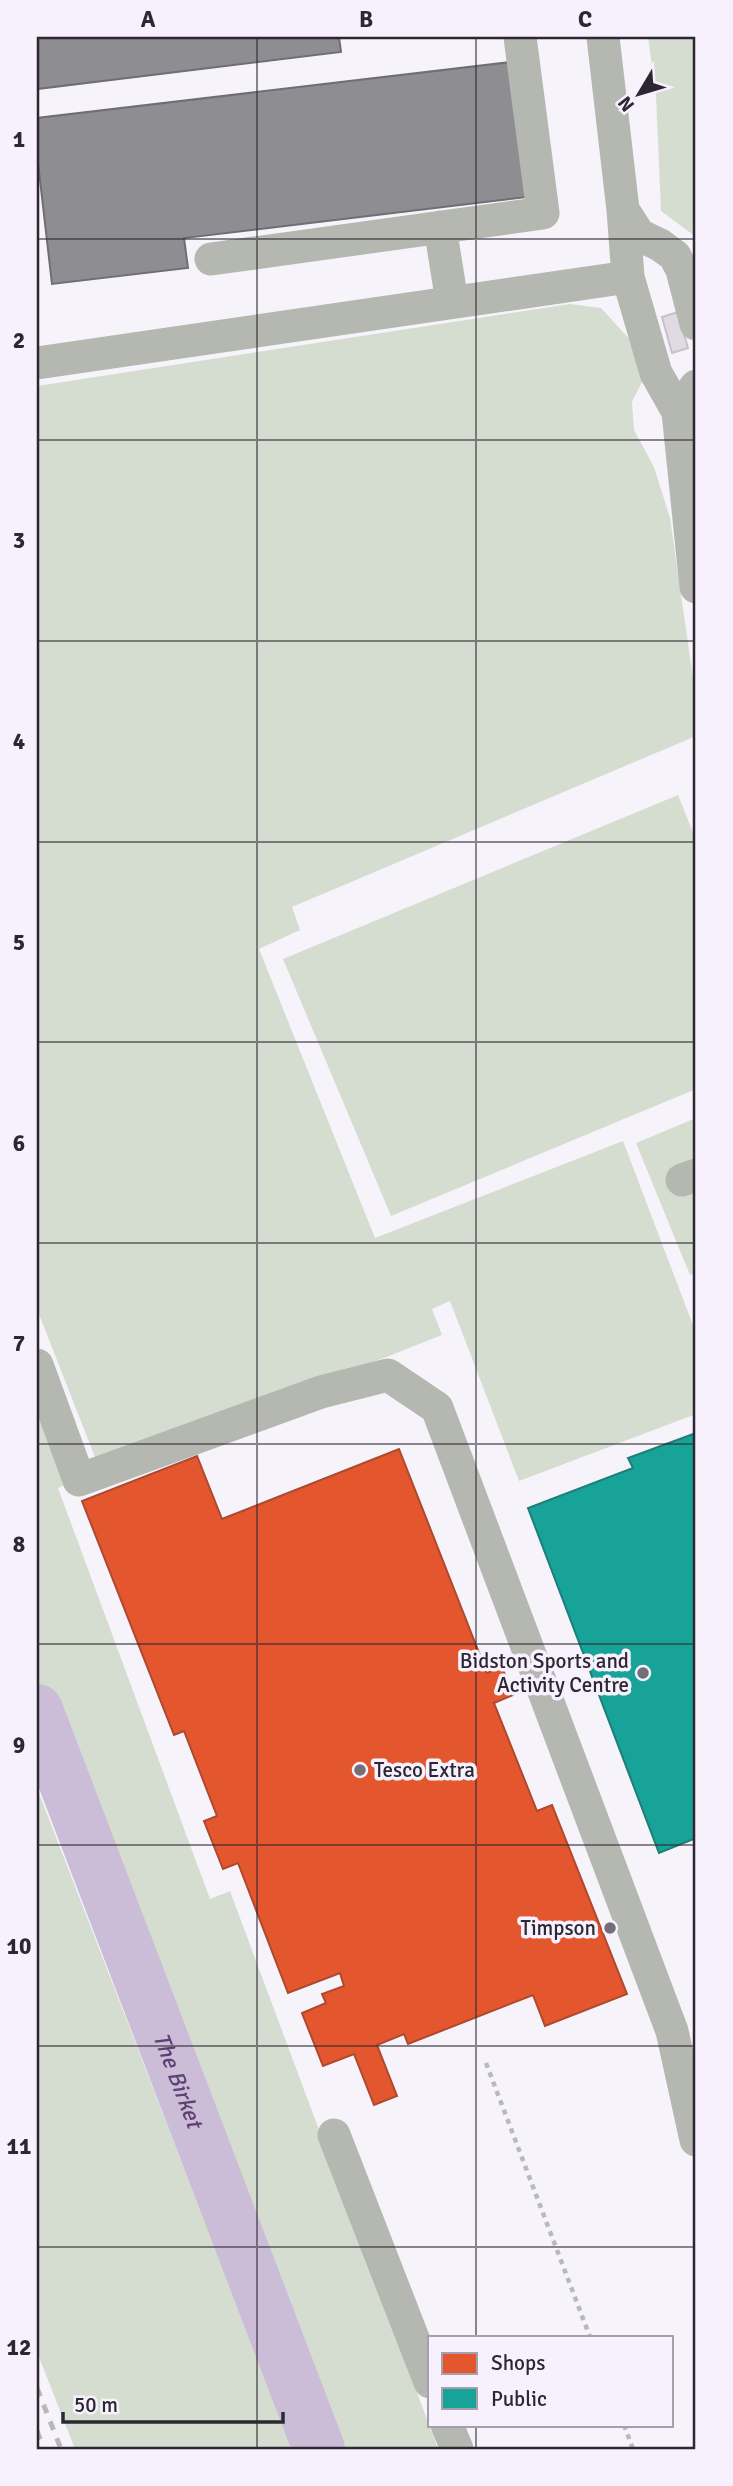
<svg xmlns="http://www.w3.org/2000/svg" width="733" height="2486" font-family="Signika,sans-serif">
<rect width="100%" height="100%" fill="#f7f3fa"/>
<!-- green -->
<path fill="#d5ddd0" d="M648,37H696V237L661,211L656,95Z
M570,304L601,308L634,344L645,376L632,402L634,430L654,467L670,518L696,699V736L292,907L300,930L259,949L375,1238L623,1141L696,1333V1414L519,1481L450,1301L432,1309L442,1335L100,1470L37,1309V386Z
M678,795L696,840V1089L391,1216L283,959Z
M696,1118V1273L690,1275L636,1143Z
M37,1403L68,1483L58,1488L210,1899L230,1891L438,2449H325L37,1686Z
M37,1788L271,2393L293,2449H75L37,2352Z"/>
<!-- shops -->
<path fill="#e4572e" stroke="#ad492f" stroke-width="2" d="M399,1449L487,1673L502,1667L513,1695L494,1703L537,1811L552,1805L627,1994L545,2026L533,1995L408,2044L404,2034L377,2045L397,2096L374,2105L354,2054L323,2066L302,2013L326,2003L322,1994L344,1986L340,1973L288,1993L238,1863L223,1869L204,1821L217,1816L184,1731L174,1735L82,1501L197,1456L222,1519Z"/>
<!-- public -->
<path fill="#17a398" stroke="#1e7e79" stroke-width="2" d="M696,1433V1838L659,1853L528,1508L633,1468L628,1458Z"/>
<!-- industry -->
<path fill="#8d8d92" stroke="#706e75" stroke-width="2" d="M37,37H339L341,52L37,89Z
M511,62L527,197L184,238L188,268L52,284L37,154V118Z"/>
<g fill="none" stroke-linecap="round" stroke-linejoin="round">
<!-- river -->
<path stroke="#cbbcd7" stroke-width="52" id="s1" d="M37,1710L319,2449"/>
</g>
<!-- building -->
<path fill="#dfdae3" stroke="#c6c1ca" stroke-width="2" d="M678,312L688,348L672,353L662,317Z"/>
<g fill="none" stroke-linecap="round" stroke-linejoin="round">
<!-- path -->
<path stroke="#b8b9b9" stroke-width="4.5" stroke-dasharray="5 5" stroke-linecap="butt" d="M486,2063L590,2337
M624,2425L633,2449"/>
<!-- minor -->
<path stroke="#b4b8b1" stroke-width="33" d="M603,37L623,210L639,235L660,245L675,256L682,270L696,324
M623,210L628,277L656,373L678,412L696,587
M440,227L452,302
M211,259L543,213L520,37
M37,363L628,277
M678,412L696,386
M682,1180L696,1175
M37,1365L79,1480L321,1392L388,1375L437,1408L672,2031L696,2140
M334,2135L430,2382
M447,2425L457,2449"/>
<!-- rail -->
<path stroke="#b7b8b9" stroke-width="5" stroke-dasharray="9 9" stroke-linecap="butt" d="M37,2388L61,2449
M37,2431L44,2449"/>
</g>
<!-- grid -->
<path fill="none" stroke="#2d2732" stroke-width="2" stroke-opacity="0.55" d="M257,37V2449M476,37V2337M37,239H696M37,440H696M37,641H696M37,842H696M37,1042H696M37,1243H696M37,1444H696M37,1644H696M37,1845H696M37,2046H696M37,2247H696M476,2425V2449"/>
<!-- markers -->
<g fill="#746e78" stroke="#f7f0fd" stroke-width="2.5">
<circle cx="643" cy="1673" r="7"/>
<circle cx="360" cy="1770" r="7"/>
<circle cx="610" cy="1928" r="7"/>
</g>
<g text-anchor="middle" stroke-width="7" stroke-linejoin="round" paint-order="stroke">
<!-- poi labels -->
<g font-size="21" fill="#2d2732" stroke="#f7f0fd" text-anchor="end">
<text x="629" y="1668">Bidston Sports and<tspan x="629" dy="24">Activity Centre</tspan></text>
<text x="374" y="1777" text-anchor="start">Tesco Extra</text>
<text x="596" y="1935">Timpson</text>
</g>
<!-- water labels -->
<g font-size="23" font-style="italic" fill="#5d4172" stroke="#f7f0fd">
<text dy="8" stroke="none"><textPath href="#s1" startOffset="396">The Birket</textPath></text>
</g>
</g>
<!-- border -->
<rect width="733" height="2486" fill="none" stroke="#f7f0fd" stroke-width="77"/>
<!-- legend -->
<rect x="428" y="2336" width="245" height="91" fill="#f7f0fd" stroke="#a6a0ac" stroke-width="2"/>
<rect x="442" y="2353" width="35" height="21" fill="#e4572e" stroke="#a6a0ac" stroke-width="2"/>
<text x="491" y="2370" font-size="21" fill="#2d2732">Shops</text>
<rect x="442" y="2388" width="35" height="21" fill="#17a398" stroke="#a6a0ac" stroke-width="2"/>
<text x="491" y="2406" font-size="21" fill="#2d2732">Public</text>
<!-- north arrow -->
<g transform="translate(639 94) rotate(232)" stroke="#f7f0fd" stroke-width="5" paint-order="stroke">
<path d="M0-5L12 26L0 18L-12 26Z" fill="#2d2732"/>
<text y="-10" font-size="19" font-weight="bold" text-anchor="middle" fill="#2d2732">N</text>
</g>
<!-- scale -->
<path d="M63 2412v10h220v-10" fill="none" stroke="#2d2732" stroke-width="3.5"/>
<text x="74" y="2412" font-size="21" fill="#2d2732" stroke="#f7f0fd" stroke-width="5" paint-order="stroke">50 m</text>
<rect x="38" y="38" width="656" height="2410" fill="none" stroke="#2d2732" stroke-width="2.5"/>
<g font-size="23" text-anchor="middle" font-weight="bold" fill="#2d2732">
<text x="148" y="27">A</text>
<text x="366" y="27">B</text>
<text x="585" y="27">C</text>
<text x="19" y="147">1</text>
<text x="19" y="348">2</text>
<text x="19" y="548">3</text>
<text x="19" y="749">4</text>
<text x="19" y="950">5</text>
<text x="19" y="1151">6</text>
<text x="19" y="1351">7</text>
<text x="19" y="1552">8</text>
<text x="19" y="1753">9</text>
<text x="19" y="1954">10</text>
<text x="19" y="2154">11</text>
<text x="19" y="2355">12</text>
</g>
</svg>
